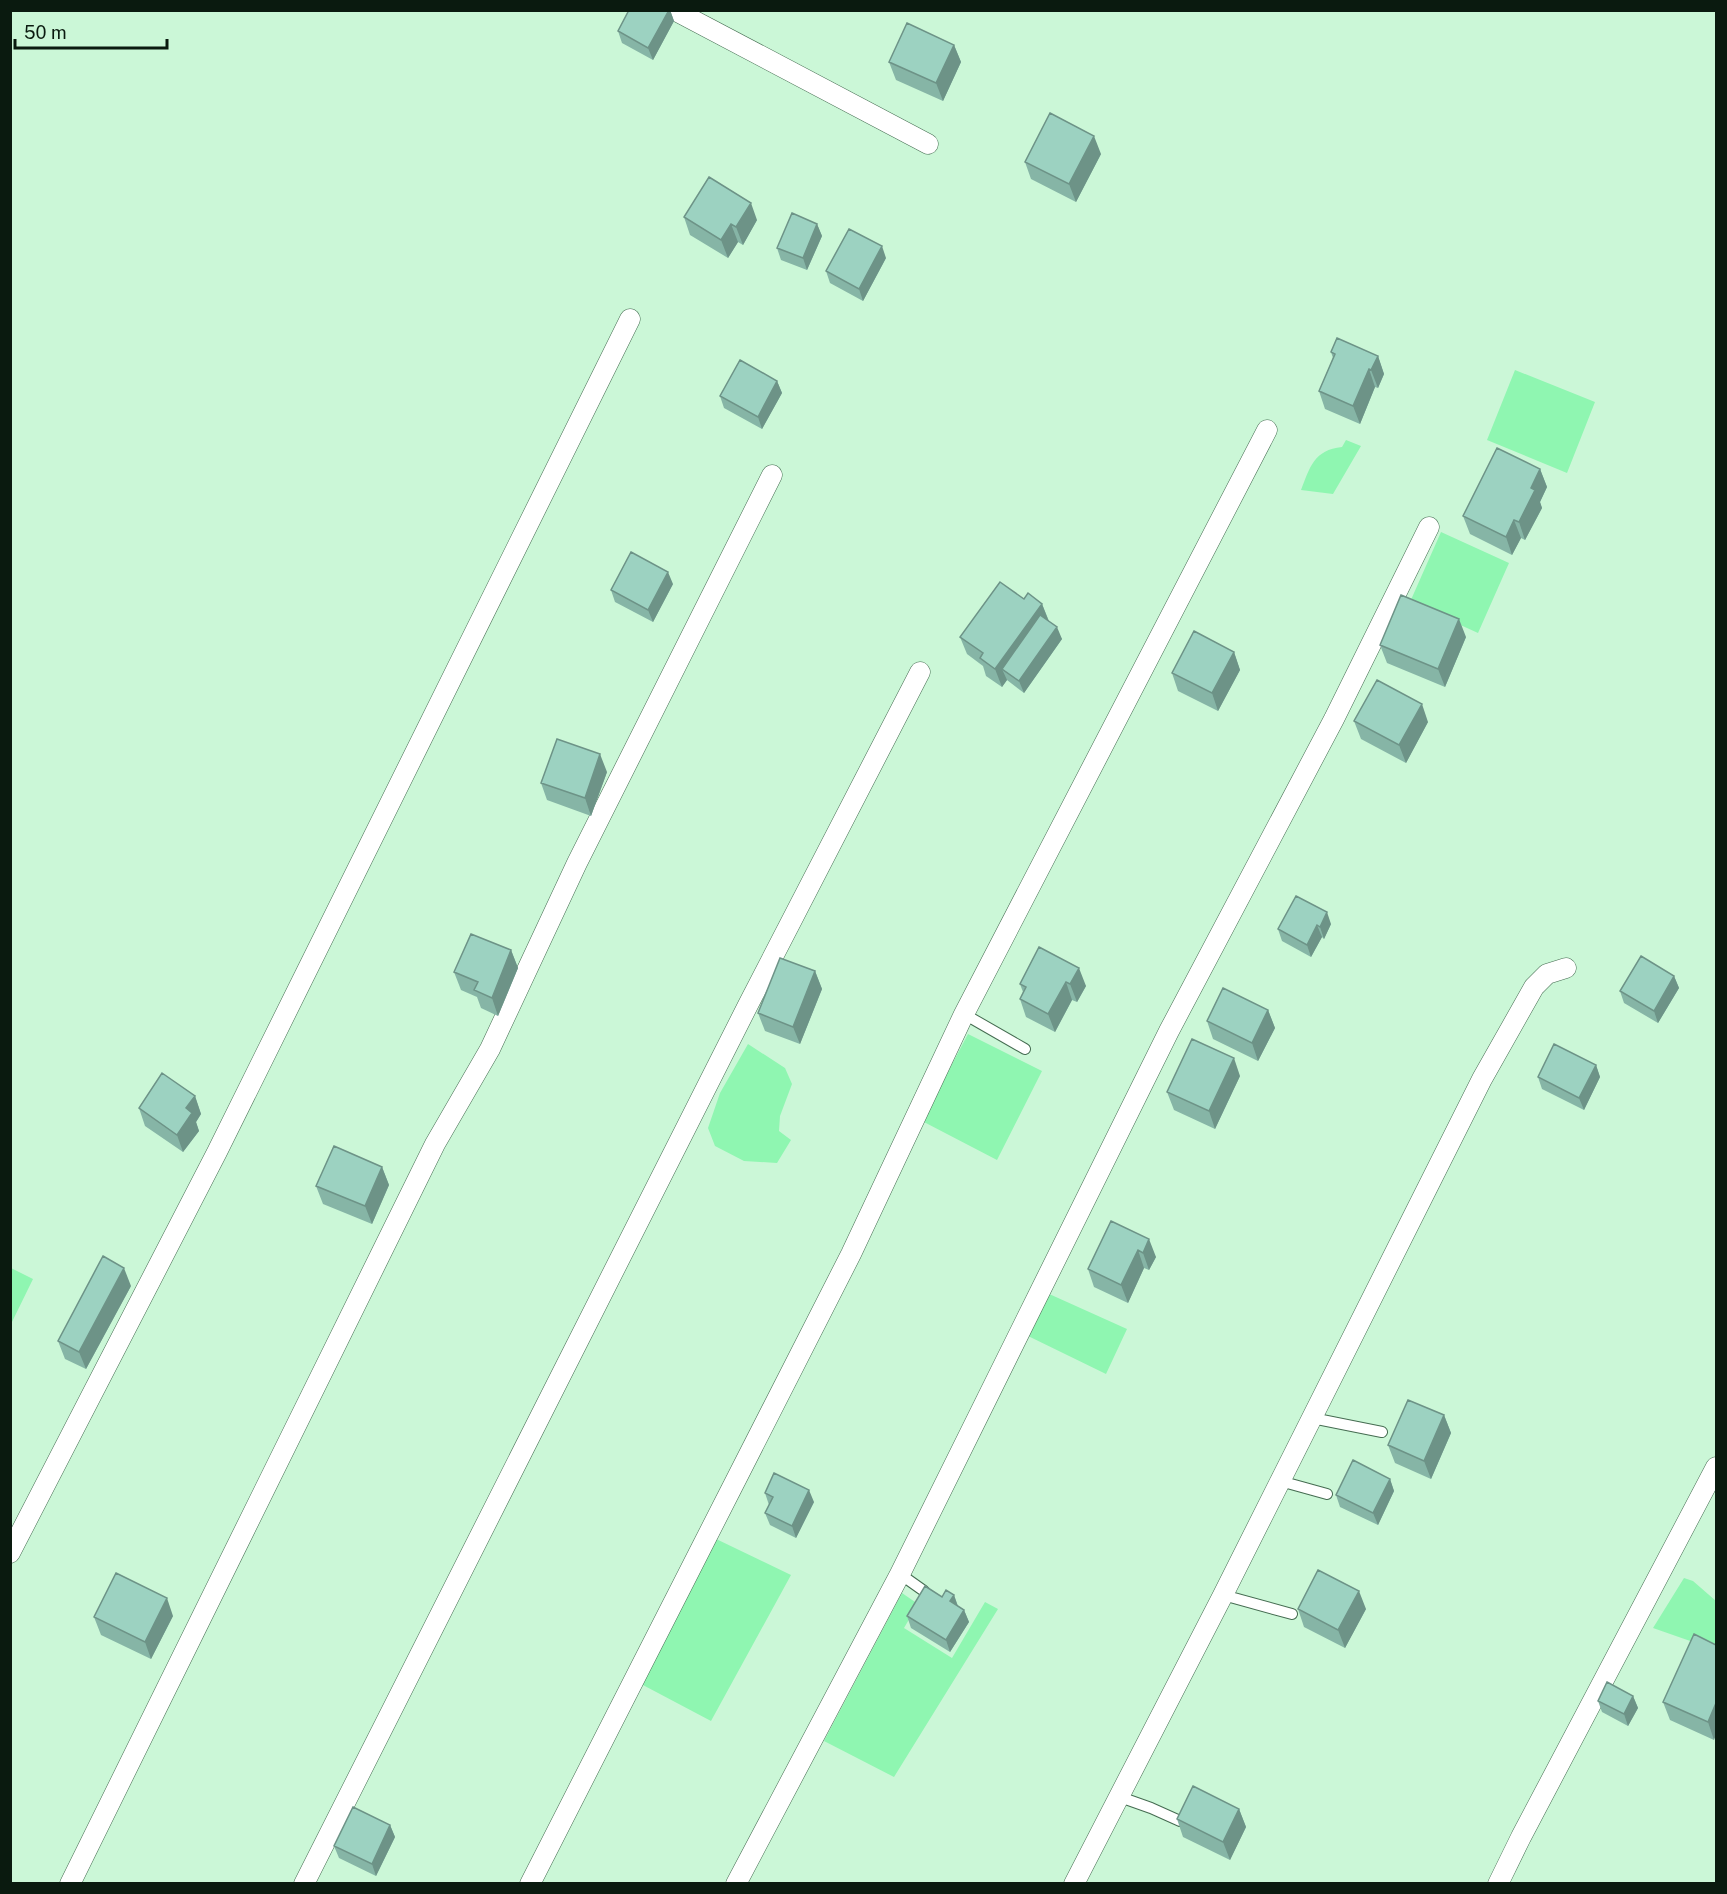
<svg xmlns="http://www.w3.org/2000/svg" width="1727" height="1894" font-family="'Public Sans',sans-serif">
<rect width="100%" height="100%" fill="#cbf7d7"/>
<!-- green -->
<path fill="#8ff6b1" d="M1515,370L1595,402L1567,473L1487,440Z
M1346,440L1361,446L1333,494L1301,490C1310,467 1314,450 1342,447Z
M1441,532L1509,563L1478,633L1410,602Z
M968,1034L1042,1071L997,1160L922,1121Z
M748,1044L785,1068L792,1084L780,1116L779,1131L791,1140L777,1163L744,1161L715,1146L708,1128L720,1093Z
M11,1268L33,1279L11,1324Z
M1047,1293L1127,1329L1106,1374L1026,1335Z
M712,1537L791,1575L711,1721L641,1684Z
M1684,1578L1693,1581L1716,1601V1650L1653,1628Z
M902,1593L918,1604L904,1628L952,1658L985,1602L998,1609L894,1777L824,1741Z"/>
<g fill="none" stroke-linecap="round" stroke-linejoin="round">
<!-- lane casing -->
<g stroke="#456c51" stroke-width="12">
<path id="lane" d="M964,1014L1025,1049
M1312,1418L1382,1432
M1280,1481L1327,1494
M900,1574L924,1591
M1223,1595L1292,1614
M1120,1797L1151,1808L1180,1821"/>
</g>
<!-- street casing -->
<g stroke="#456c51" stroke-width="21">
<path id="street" d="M674,10L928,144
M10,1553L217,1152L630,319
M70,1884L435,1144L490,1049L577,863L772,475
M304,1884L748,1005L920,672
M530,1884L851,1254L964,1014L1267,430
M736,1884L900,1574L1169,1031L1334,719L1429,527
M1074,1884L1223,1595L1482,1079L1534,987L1547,974L1566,968
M1498,1884L1521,1837L1716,1467"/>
</g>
<!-- lane -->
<use href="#lane" stroke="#fff" stroke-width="10"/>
<!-- street -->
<use href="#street" stroke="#fff" stroke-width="20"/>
</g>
<!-- wall -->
<path fill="#86b5a6" d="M629,10H670L674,21L653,60L622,43L618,31Z
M954,45L961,62L943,101L896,80L889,62Z
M1101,154L1076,202L1031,179L1025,162Z
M684,217L757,220L743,245L738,242L728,258L690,235Z
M817,224L822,236L807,270L781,260L777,248Z
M886,258L863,301L830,283L826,271Z
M1331,352L1378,356L1384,374L1378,388L1375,387L1360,424L1325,409L1319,391L1333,358Z
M777,381L782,393L762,429L724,408L720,396Z
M1540,469L1547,487L1540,502L1542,508L1525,540L1521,538L1512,555L1470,534L1463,516Z
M673,584L653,622L615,602L611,590Z
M1024,599L1042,604L1049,621L1062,639L1024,693L1007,680L1002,687L986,676L983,666L967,654L960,637Z
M1466,637L1445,687L1387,663L1380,645Z
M1234,652L1240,670L1218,711L1178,691L1172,673Z
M1354,721L1428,722L1406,763L1361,739Z
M607,772L591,816L547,800L541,783Z
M1331,924L1324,939L1322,937L1311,957L1282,941L1278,929Z
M1039,947L1086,986L1077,1002L1072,1000L1055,1032L1026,1017L1020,999L1023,992L1020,984Z
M511,950L518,968L498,1016L481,1008L477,997L461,990L454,972Z
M815,971L822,989L800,1044L765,1031L758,1013Z
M1674,976L1679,988L1658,1023L1624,1003L1620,991Z
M1268,1010L1275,1028L1258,1061L1213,1039L1207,1021Z
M1596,1065L1600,1077L1584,1110L1542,1089L1538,1077Z
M1240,1076L1215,1129L1174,1110L1167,1092Z
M195,1096L201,1114L196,1122L199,1131L183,1152L145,1126L139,1108Z
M382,1167L389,1185L372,1224L323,1204L316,1186Z
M1111,1221L1156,1257L1149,1270L1144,1268L1128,1303L1094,1287L1088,1269Z
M131,1286L86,1369L65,1359L58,1341Z
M1444,1415L1451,1433L1431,1479L1395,1463L1388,1445Z
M1390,1479L1394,1491L1378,1525L1340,1507L1336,1495Z
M765,1493L814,1502L796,1538L770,1525L765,1513L769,1505Z
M954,1595L958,1606L964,1610L969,1622L950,1652L911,1628L907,1616L942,1597Z
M1298,1609H1366L1345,1648L1304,1627Z
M173,1616L151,1659L101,1635L94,1617Z
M1716,1645L1714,1740L1670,1720L1663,1702Z
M1633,1696L1638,1708L1628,1726L1602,1712L1598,1701Z
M1239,1809L1246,1827L1230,1860L1183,1837L1177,1819Z
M390,1825L395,1837L376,1876L339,1858L334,1846Z"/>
<!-- shaded-wall -->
<path fill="#6d9387" d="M669,10H670L674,21L653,60L648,48Z
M954,45L961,62L943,101L936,83Z
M1094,136L1101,154L1076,202L1069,184Z
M751,203L757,220L743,245L736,227Z
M731,224L738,242L728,258L721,240Z
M817,224L822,236L807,270L803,258Z
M882,246L886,258L863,301L859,289Z
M1378,356L1384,374L1378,388L1371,370Z
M1369,369L1375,387L1360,424L1353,406Z
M777,381L782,393L762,429L758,417Z
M1540,469L1547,487L1540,502L1542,508L1525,540L1519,522L1531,488Z
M1514,520L1521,538L1512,555L1506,537Z
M668,572L673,584L653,622L648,610Z
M1042,604L1049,622L1002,669L1007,680L1002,687L995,669Z
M1459,619L1466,637L1445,687L1438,669Z
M1057,627L1062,639L1024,693L1019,681Z
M1234,652L1240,670L1218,711L1212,693Z
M1422,704L1428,722L1406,763L1399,745Z
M600,754L607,772L591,816L585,798Z
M1327,912L1331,924L1324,939L1320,927Z
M1317,925L1322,937L1311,957L1307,945Z
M511,950L518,968L498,1016L492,998Z
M1079,968L1086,986L1077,1002L1070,984Z
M815,971L822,989L800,1044L793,1027Z
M1674,976L1679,988L1658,1023L1654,1011Z
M1066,982L1072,1000L1055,1032L1048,1014Z
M1268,1010L1275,1028L1258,1061L1252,1043Z
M1234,1058L1240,1076L1215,1129L1209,1111Z
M1596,1065L1600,1077L1584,1110L1579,1098Z
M195,1096L201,1114L196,1122L199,1131L183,1152L177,1135L186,1108Z
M382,1167L389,1185L372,1224L365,1206Z
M1149,1239L1156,1257L1149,1270L1143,1253Z
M1138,1250L1144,1268L1128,1303L1121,1285Z
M124,1268L131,1286L86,1369L79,1352Z
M1444,1415L1451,1433L1431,1479L1424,1461Z
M1390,1479L1394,1491L1378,1525L1373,1513Z
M809,1490L814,1502L796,1538L792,1526Z
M1359,1591L1366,1609L1345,1648L1338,1630Z
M954,1595L958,1607L950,1601Z
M167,1598L173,1616L151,1659L145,1642Z
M964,1610L969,1622L950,1652L946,1640Z
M1633,1696L1638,1708L1628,1726L1624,1714Z
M1716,1703V1735L1714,1740L1708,1722Z
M1239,1809L1246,1827L1230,1860L1223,1842Z
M390,1825L395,1837L376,1876L372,1864Z"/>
<!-- building -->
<path fill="#9cd2c1" stroke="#6d9387" stroke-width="1.5" d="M629,10H669L648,48L618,31Z
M907,23L954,45L936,83L889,62Z
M1050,113L1094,136L1069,184L1025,162Z
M709,177L751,203L736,227L731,224L721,240L684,217Z
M792,213L817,224L803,258L777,248Z
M849,229L882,246L859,289L826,271Z
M1337,338L1378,356L1371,370L1369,369L1353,406L1319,391L1335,354L1331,352Z
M740,360L777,381L758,417L720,396Z
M1497,448L1540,469L1531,488L1535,490L1519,522L1514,520L1506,537L1463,516Z
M631,552L668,572L648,610L611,590Z
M1000,582L1024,599L1028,593L1042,604L995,669L980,658L983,653L960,637Z
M1401,595L1459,619L1438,669L1380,645Z
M1040,615L1057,627L1019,681L1002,669Z
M1194,631L1234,652L1212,693L1172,673Z
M1377,680L1422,704L1399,745L1354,721Z
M557,739L600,754L585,798L541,783Z
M1296,896L1327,912L1320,927L1317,925L1307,945L1278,929Z
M471,934L511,950L492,998L474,990L478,982L454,972Z
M1039,947L1079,968L1070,984L1066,982L1048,1014L1020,999L1026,987L1020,984Z
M1641,956L1674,976L1654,1011L1620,991Z
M780,958L815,971L793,1027L758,1013Z
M1223,988L1268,1010L1252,1043L1207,1021Z
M1192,1039L1234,1058L1209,1111L1167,1092Z
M1554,1044L1596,1065L1579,1098L1538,1077Z
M162,1073L195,1096L186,1108L192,1113L177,1135L139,1108Z
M334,1146L382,1167L365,1206L316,1186Z
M1111,1221L1149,1239L1143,1253L1138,1250L1121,1285L1088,1269Z
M103,1256L124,1268L79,1352L58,1341Z
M1408,1400L1444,1415L1424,1461L1388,1445Z
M1353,1460L1390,1479L1373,1513L1336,1495Z
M774,1473L809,1490L792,1526L765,1513L773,1497L765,1493Z
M1318,1570L1359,1591L1338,1630L1298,1609Z
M116,1573L167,1598L145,1642L94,1617Z
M925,1586L942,1597L946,1590L954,1595L950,1601L964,1610L946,1640L907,1616Z
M1694,1634L1716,1645V1703L1708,1722L1663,1702Z
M1607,1682L1633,1696L1624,1714L1598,1701Z
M1193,1786L1239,1809L1223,1842L1177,1819Z
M353,1807L390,1825L372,1864L334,1846Z"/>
<!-- border -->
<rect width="1727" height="1894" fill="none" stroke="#0a1a0f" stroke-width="24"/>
<!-- scale -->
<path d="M15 39v9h152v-9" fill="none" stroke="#0a1a0f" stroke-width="3"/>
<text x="24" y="39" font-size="18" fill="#0a1a0f" stroke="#cbf7d7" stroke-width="4.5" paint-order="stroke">50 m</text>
</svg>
